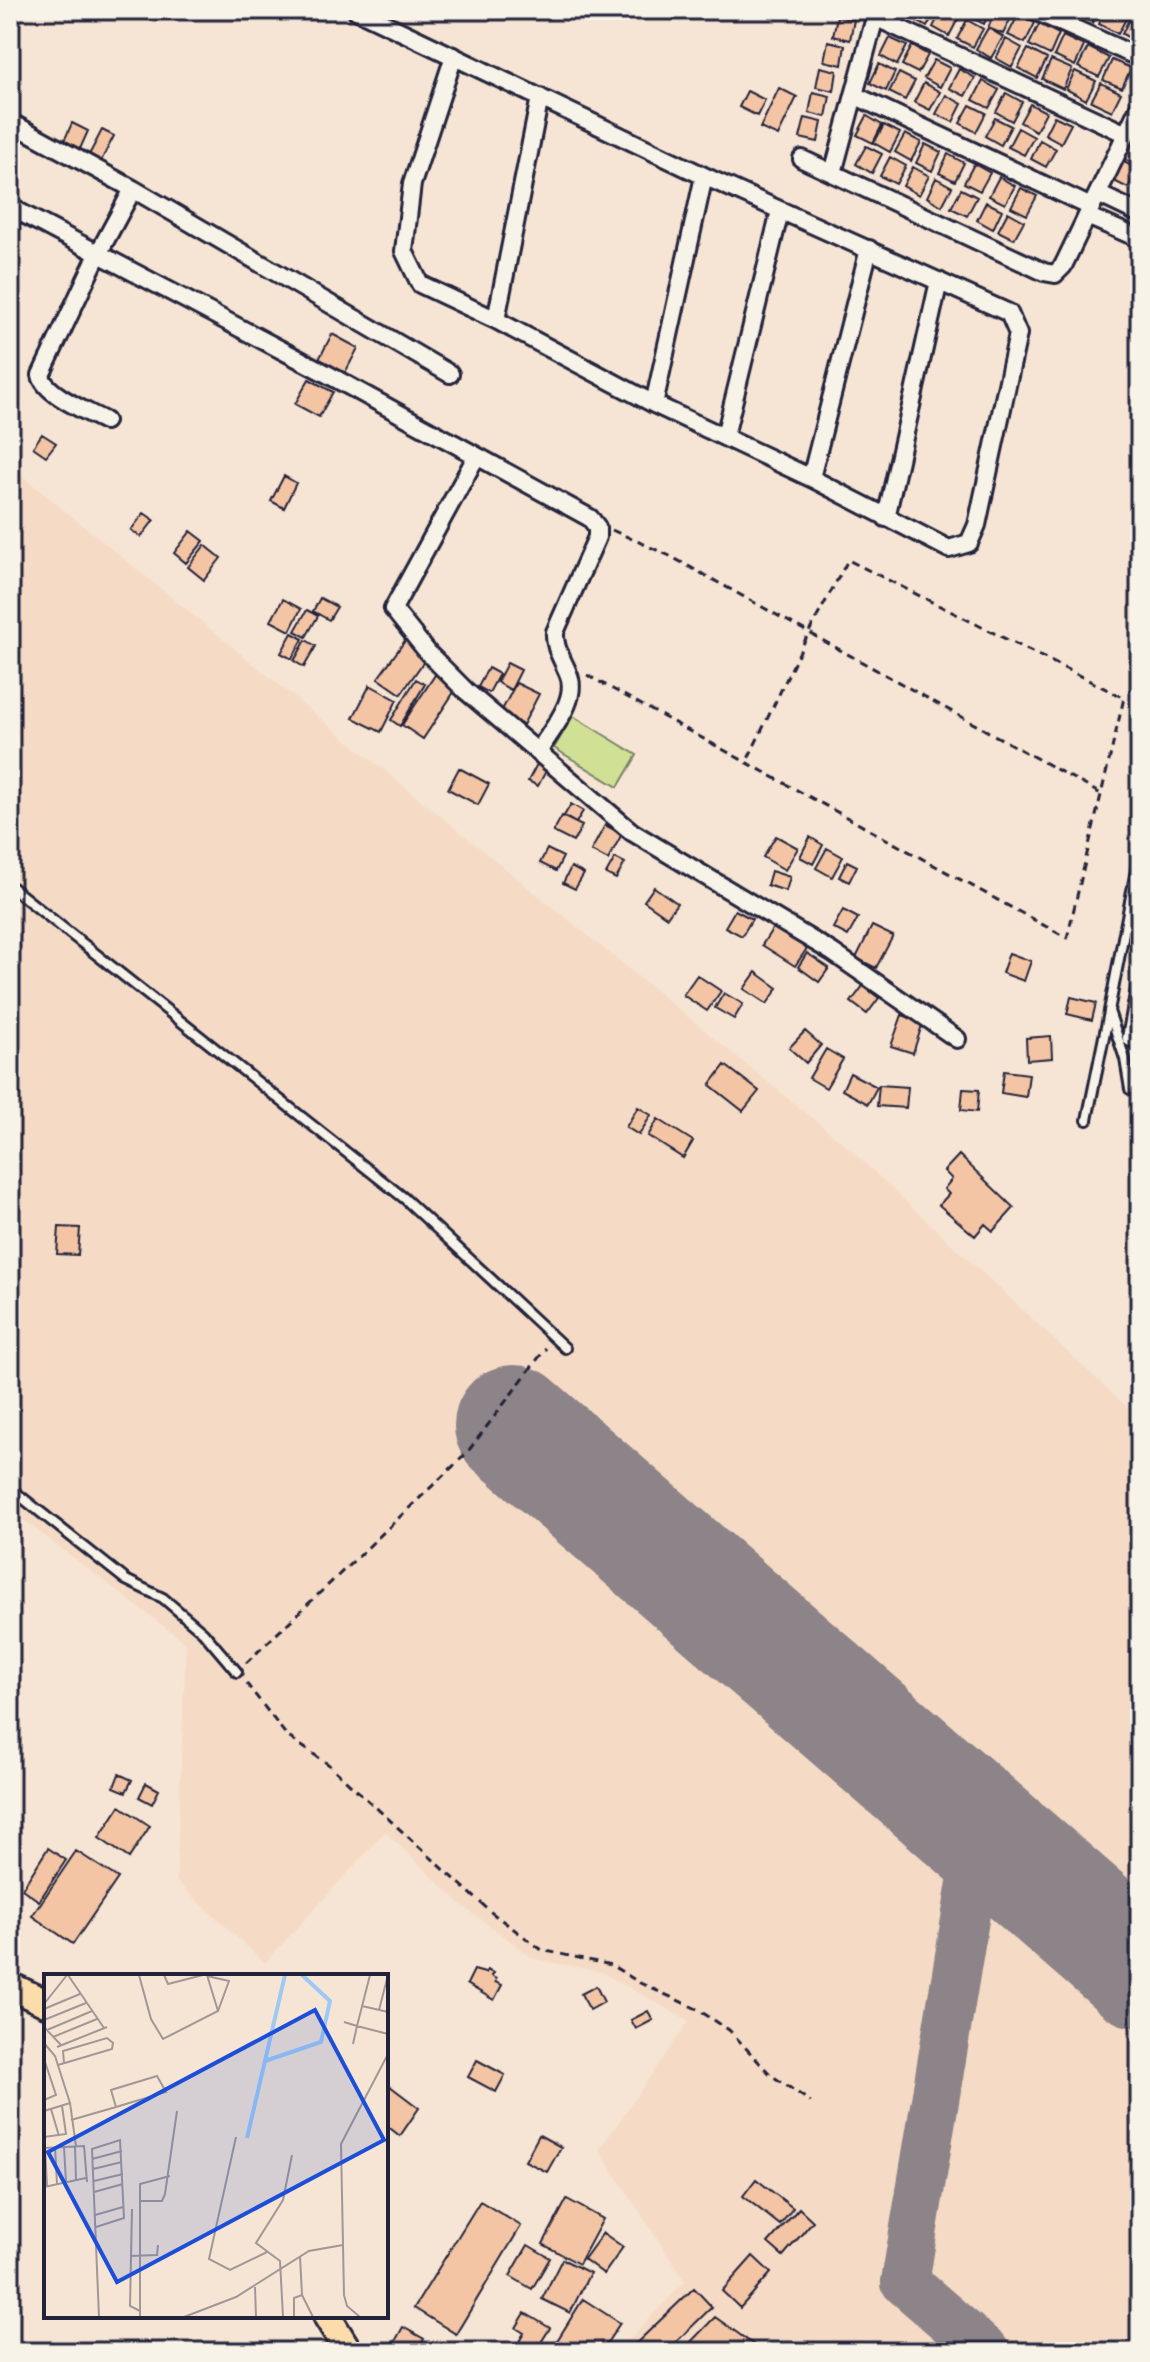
<svg xmlns="http://www.w3.org/2000/svg" width="1150" height="2362" font-family="Dekko,sans-serif">
<rect width="100%" height="100%" fill="#f6e5d4"/>
<filter id="ink" filterUnits="userSpaceOnUse"><feTurbulence type="fractalNoise" baseFrequency=".0125" numOctaves="2"/><feDisplacementMap in="SourceGraphic" scale="16" xChannelSelector="R" yChannelSelector="G"/><feConvolveMatrix kernelMatrix="1 2 1 2 8 2 1 2 1" color-interpolation-filters="sRGB"/></filter>
<g filter="url(#ink)">
<!-- built -->
<path fill="#f5dbc6" d="M10,466L843,1143L1140,1419V2352H617L685,2281L599,2150L689,2021L601,1972L534,1959L464,1907L385,1832L265,1963L176,1881L186,1643L10,1510Z"/>
<!-- green -->
<path fill="#d0e195" stroke="#798268" stroke-width="2" d="M573,716L637,755L618,787L554,748Z"/>
<g fill="none" stroke-linecap="round" stroke-linejoin="round">
<!-- taxiway -->
<path stroke="#8c8488" stroke-width="48" d="M980,1829L905,2282L986,2352"/>
<!-- runway -->
<path stroke="#8c8488" stroke-width="120" d="M514,1425L1140,1968"/>
</g>
<!-- building -->
<path fill="#f4c5a4" stroke="#22223b" stroke-width="2" d="M916,10H936L927,27L911,18Z
M942,10L959,17L949,36L933,27Z
M971,10H991L984,24L968,16Z
M996,10H1005L1013,14L1003,34L988,28Z
M1076,10H1099L1093,23L1074,13Z
M1106,10H1118L1128,15L1118,34L1099,24Z
M1018,15L1035,23L1025,43L1008,35Z
M1131,15L1140,19V43L1122,34Z
M837,16L854,20L850,40L833,36Z
M967,20L983,29L973,47L957,39Z
M1039,24L1059,34L1050,55L1029,45Z
M988,28L1003,37L991,58L976,49Z
M1063,36L1084,46L1075,66L1054,56Z
M890,38L907,46L897,65L881,56Z
M1006,39L1022,48L1012,67L996,58Z
M828,41L845,45L842,65L824,61Z
M912,46L928,55L918,73L902,65Z
M1088,47L1109,58L1099,77L1078,67Z
M1028,49L1047,59L1037,78L1018,68Z
M934,60L950,68L940,87L924,78Z
M1051,60L1072,69L1063,89L1042,79Z
M1112,60L1131,68L1122,88L1103,80Z
M879,64L895,72L886,91L870,83Z
M820,67L837,71L834,91L816,87Z
M959,69L975,78L965,96L949,88Z
M1075,71L1096,81L1086,100L1066,89Z
M899,73L915,81L905,100L889,92Z
M983,81L999,90L989,108L973,100Z
M924,83L940,92L930,110L914,102Z
M1101,83L1121,93L1112,111L1091,101Z
M779,88L797,97L778,136L760,128Z
M747,91L765,100L757,116L739,107Z
M813,92L830,96L826,117L809,113Z
M1006,93L1022,102L1012,121L996,112Z
M946,95L962,104L953,122L936,114Z
M1030,104L1046,112L1036,131L1020,122Z
M970,105L986,113L976,132L960,123Z
M867,116L882,125L873,143L857,135Z
M1054,116L1071,124L1061,143L1045,134Z
M805,118L822,122L818,142L800,138Z
M995,118L1011,126L1001,145L985,136Z
M72,123L88,131L80,149L64,141Z
M884,125L900,133L890,152L874,143Z
M1018,128L1034,137L1024,155L1008,147Z
M102,130L114,136L101,161L89,155Z
M905,134L921,142L911,161L895,152Z
M1132,139L1140,144L1138,166L1122,158Z
M1040,140L1056,149L1046,167L1031,159Z
M925,144L941,152L932,171L916,163Z
M866,146L882,154L872,173L856,164Z
M948,154L964,163L955,181L939,173Z
M890,157L906,166L896,184L880,176Z
M1122,161L1138,169L1128,188L1112,180Z
M974,164L990,173L980,191L964,183Z
M913,167L929,176L919,195L903,186Z
M999,177L1015,186L1005,204L989,196Z
M936,178L952,187L942,206L927,197Z
M1021,188L1037,196L1027,215L1011,207Z
M961,189L977,197L967,216L951,208Z
M986,202L1002,210L993,229L977,220Z
M1008,212L1024,221L1014,239L998,231Z
M332,334L358,348L345,373L319,359Z
M309,379L333,392L319,417L295,404Z
M42,434L56,443L46,456L33,447Z
M284,476L296,483L284,508L271,501Z
M144,513L154,520L141,537L131,530Z
M191,531L204,541L186,563L174,553Z
M205,545L221,558L204,580L188,567Z
M320,598L337,607L329,620L313,611Z
M283,599L301,609L290,631L271,621Z
M307,610L318,616L306,637L295,631Z
M292,633L303,639L292,659L281,653Z
M407,638L429,654L401,694L378,678Z
M306,640L316,646L304,667L294,661Z
M507,663L521,670L511,690L497,682Z
M488,668L499,674L489,693L478,687Z
M437,672L458,686L423,739L402,725Z
M416,679L425,684L400,726L391,720Z
M516,683L539,694L523,725L500,714Z
M370,685L397,700L381,732L353,718Z
M537,764L547,769L538,786L528,781Z
M459,768L489,784L478,805L448,789Z
M571,804L583,811L576,823L564,816Z
M562,816L582,826L573,842L553,832Z
M605,825L622,834L608,860L591,851Z
M776,836L798,848L785,870L763,857Z
M810,837L823,845L813,864L800,857Z
M827,848L843,857L832,877L816,868Z
M547,849L563,857L556,871L540,863Z
M615,858L625,863L616,879L606,874Z
M847,861L857,866L849,882L839,877Z
M571,867L584,874L575,889L563,883Z
M771,871L790,877L786,891L767,885Z
M654,887L677,903L667,917L644,901Z
M735,910L752,919L742,936L725,927Z
M843,910L858,918L848,936L833,928Z
M776,923L810,944L795,966L762,945Z
M872,926L893,936L876,968L856,958Z
M807,953L829,968L819,982L798,967Z
M1009,953L1031,961L1024,981L1002,973Z
M756,972L778,988L767,1004L744,989Z
M697,975L721,991L707,1011L683,995Z
M863,986L879,998L867,1014L851,1002Z
M724,993L743,1004L734,1019L715,1008Z
M1071,997L1096,1003L1092,1020L1067,1014Z
M902,1015L923,1022L913,1053L891,1046Z
M805,1031L821,1045L806,1063L789,1048Z
M1051,1036L1052,1058L1027,1060L1026,1038Z
M826,1049L843,1059L826,1088L809,1078Z
M725,1065L759,1091L743,1111L710,1085Z
M1004,1071L1029,1074L1026,1097L1001,1093Z
M850,1073L877,1087L868,1104L842,1090Z
M879,1085L908,1087L906,1108L877,1106Z
M963,1089L979,1090L977,1112L961,1110Z
M638,1107L651,1115L639,1135L626,1127Z
M658,1119L693,1141L683,1158L648,1136Z
M959,1155L1014,1208L993,1231L985,1224L975,1236L939,1205L949,1194L944,1189L952,1179L944,1171Z
M59,1227L80,1228L78,1255L57,1254Z
M119,1774L132,1780L126,1792L114,1787Z
M146,1783L159,1790L152,1804L139,1797Z
M120,1806L150,1826L129,1858L99,1838Z
M48,1848L66,1860L39,1901L22,1889Z
M76,1851L118,1878L73,1944L32,1916Z
M474,1970L485,1973L487,1970L493,1973L491,1976L496,1979L495,1982L502,1985L494,2000L467,1984Z
M596,1986L604,2002L590,2010L581,1994Z
M648,2011L653,2020L636,2029L631,2020Z
M477,2060L505,2075L496,2092L468,2077Z
M390,2086L419,2108L400,2136L386,2125V2092Z
M539,2135L561,2147L547,2172L525,2161Z
M756,2179L793,2208L780,2225L743,2196Z
M567,2199L603,2219L579,2264L543,2244Z
M480,2201L521,2226L456,2334L414,2308Z
M799,2208L813,2221L783,2256L768,2243Z
M603,2233L623,2247L604,2274L584,2259Z
M528,2245L550,2258L532,2289L510,2276Z
M753,2256L771,2273L740,2308L722,2291Z
M562,2259L590,2273L570,2313L542,2299Z
M694,2288L712,2307L673,2345L678,2349L676,2352H627Z
M583,2299L620,2323L601,2352H550Z
M525,2313L550,2328L535,2352H513L524,2333L516,2328Z
M715,2317L764,2352H681Z
M403,2327L424,2339L417,2352H389Z"/>
<g fill="none" stroke-linecap="round" stroke-linejoin="round">
<!-- lane casing -->
<g stroke="#22223b" stroke-width="14">
<path id="lane" d="M1140,849L1109,1011L1125,1059L1130,1089H1140
M10,886L404,1198L565,1348
M1087,1120L1109,1012
M10,1488L126,1580L163,1598L203,1632L237,1672"/>
</g>
<!-- street casing -->
<g stroke="#22223b" stroke-width="22">
<path id="street" d="M356,10L704,176L1009,313L1018,334L977,525L969,543L949,549L811,478L654,404L496,320L420,284L404,251L412,184L454,56
M1033,10L1140,58
M875,17L1126,134
M854,95L1091,207
M10,122L133,189L450,374
M802,159L1044,272L1055,274L1063,266L1140,105
M833,173L877,10
M1098,194L1140,214
M10,207L327,374L590,518L597,527V537L555,632C554,648 562,658 568,673C580,699 551,730 538,752
M1087,216L1140,239
M496,320L540,97
M654,404L704,176
M105,421C88,412 44,394 41,375L98,254L133,189
M725,436L780,211
M476,457L393,609L429,654L466,691L632,832L832,952L957,1039
M811,478L869,249
M886,518L939,281
M1140,989L1131,1038H1140"/>
</g>
<!-- primary casing -->
<g stroke="#22223b" stroke-width="32">
<path id="primary" d="M10,1986L46,2003
M327,2316L349,2352"/>
</g>
<!-- path -->
<path stroke="#22223b" stroke-width="3" stroke-dasharray="8 6" stroke-linecap="butt" d="M612,530L670,556L1101,794
M587,675L1067,938L1124,698L848,560L809,632L746,763
M246,1663L466,1454L546,1348
M246,1683L287,1736L328,1764L492,1913L542,1950L611,1965L640,1983L697,2009L729,2030L771,2075L811,2102"/>
<!-- lane -->
<use href="#lane" stroke="#f7f3e8" stroke-width="8"/>
<!-- street -->
<use href="#street" stroke="#f7f3e8" stroke-width="16"/>
<!-- primary -->
<use href="#primary" stroke="#fddcac" stroke-width="26"/>
</g>
</g>
<!-- overview -->
<g transform="translate(44 1974)">
<rect width="344" height="344" fill="#f6e5d4"/>
<path fill="none" stroke="#9cc9f6" stroke-width="4" d="M221,87L277,68L286,27L258,1M203,164L241,1"/>
<path fill="none" stroke="#a19797" stroke-width="2" d="M24,1L60,54M95,1L107,45L119,65L174,37L163,1M120,1L124,10L159,1M326,1L313,52L344,60M163,2L185,7L174,37M0,30L23,1M318,32L344,38M0,35L36,20M335,36L344,1M0,46L42,29M300,48L313,52L309,70M0,53L17,71M3,56L48,37M9,63L53,45M0,69L11,82L26,129L32,172M13,73L63,53M0,85L12,121L0,126M14,91L68,75L69,69L63,64L19,77L20,89M7,135L15,162M0,137L26,129M27,146L72,133L122,118L113,102L67,116L72,133M0,163L22,160L18,132M192,163L165,285L186,296L223,278M31,172L32,206M1,173L3,212M11,173L13,210M20,173L22,208M0,174L40,172L43,208M48,185L78,177M49,195L78,188M50,207L79,200M0,213L42,204M50,218L79,210M96,227H118L121,220L133,137M88,235L86,332L96,337M51,241L79,233M52,253L80,244L76,166L48,175L55,343M86,282L113,281L114,271M256,282L258,321L269,343M211,313L212,343M96,343V210L126,202M140,343L192,323L265,277L299,271M239,343L236,287L212,269L239,226L248,181M250,343V324L258,321M316,343L303,332L300,321L297,170L344,80"/>
<path fill="#1d4ed8" fill-opacity="0.15" stroke="#1d4ed8" stroke-width="4" d="M271,36L340,166L73,308L4,178Z"/>
<rect width="344" height="344" fill="none" stroke="#22223b" stroke-width="4"/>
</g>
<!-- margin -->
<rect width="1150" height="2362" fill="none" stroke="#f7f3e8" stroke-width="40"/>
<rect x="20" y="20" width="1110" height="2322" fill="none" stroke="#22223b" stroke-width="3" filter="url(#ink)"/>
</svg>
